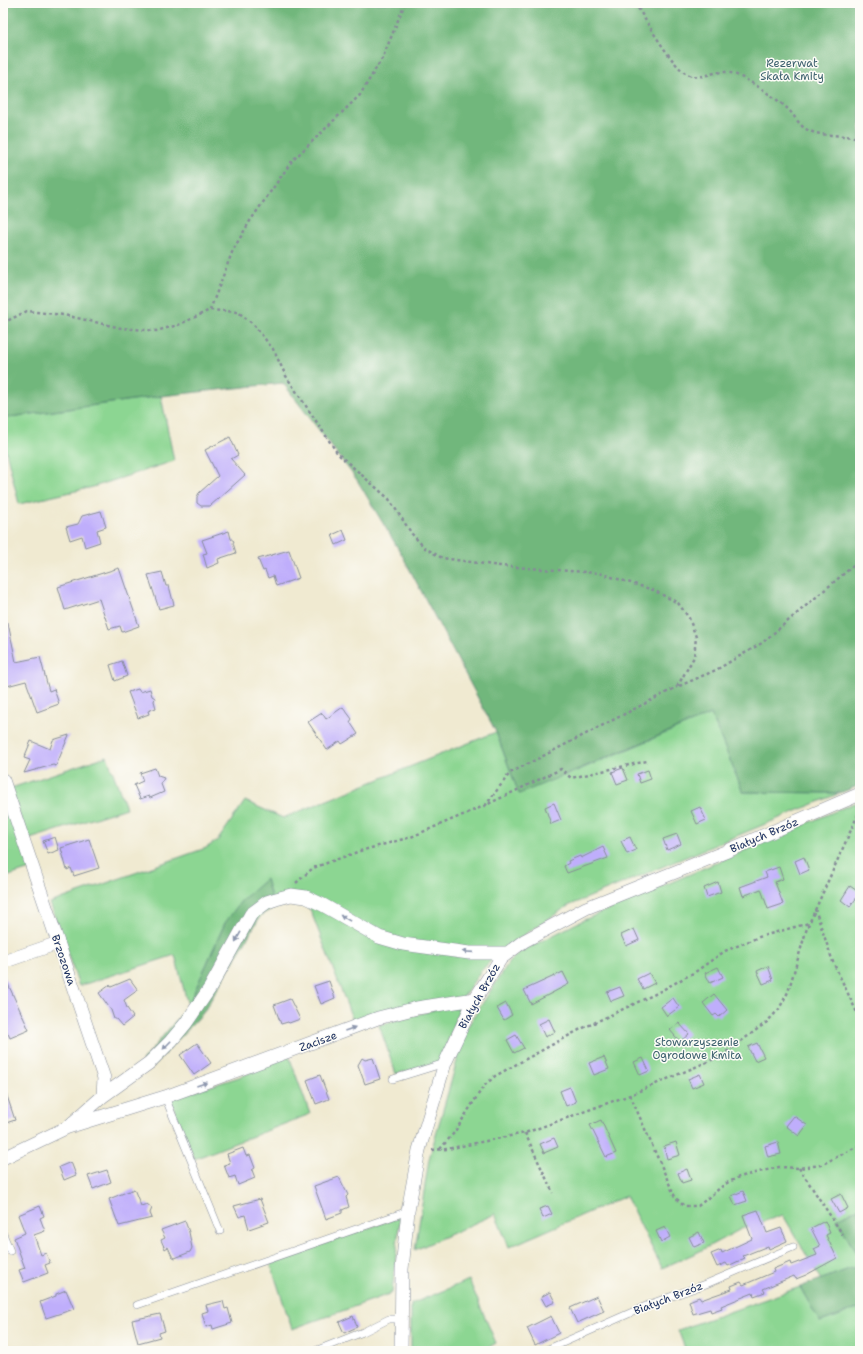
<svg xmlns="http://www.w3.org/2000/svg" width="863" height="1354" font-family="'Shantell Sans',sans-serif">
<rect width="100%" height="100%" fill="#fdfcf7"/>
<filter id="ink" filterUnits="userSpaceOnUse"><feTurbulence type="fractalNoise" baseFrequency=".025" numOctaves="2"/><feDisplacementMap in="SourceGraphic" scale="8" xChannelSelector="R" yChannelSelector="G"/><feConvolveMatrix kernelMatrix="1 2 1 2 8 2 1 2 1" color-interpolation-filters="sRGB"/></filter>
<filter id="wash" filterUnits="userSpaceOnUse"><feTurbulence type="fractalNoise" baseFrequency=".012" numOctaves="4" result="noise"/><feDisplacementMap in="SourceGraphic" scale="16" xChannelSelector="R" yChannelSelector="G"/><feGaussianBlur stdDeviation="0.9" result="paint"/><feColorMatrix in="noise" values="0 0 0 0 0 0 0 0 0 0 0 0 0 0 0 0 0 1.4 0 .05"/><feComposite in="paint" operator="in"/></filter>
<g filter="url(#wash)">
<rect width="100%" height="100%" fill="#f0ead1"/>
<!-- green -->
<path fill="#8cd692" stroke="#548278" d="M161,396L174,461L93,487L19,504L3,439V418Z
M711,714L743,792L840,793L568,906L500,951L480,972L462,999L353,1021L310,909L297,901L274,908L266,879L225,923L188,1006L175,955L79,986L50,903L206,848L218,840L245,801L283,818L496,732L516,786L567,775Z
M107,756L126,808L27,840L11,788Z
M3,792L30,869L3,878Z
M854,803L860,806V1207L837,1219L860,1260V1265L821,1280L783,1215L741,1229L698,1252L662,1268L626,1196L509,1247L495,1214L415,1250L429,1159L466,1029L509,962L518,953L577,923Z
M448,1006L459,1009L441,1062L396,1074L379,1025Z
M289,1056L310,1114L194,1159L170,1099L242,1076Z
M400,1217L392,1293L292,1329L270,1262Z
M469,1280L496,1343L482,1351H411V1304Z
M800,1287L820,1322L860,1308V1351H686L678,1330Z"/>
<!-- forest -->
<path fill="#71b77c" stroke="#46736d" d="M3,3H860V785L840,793L743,792L711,714L519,794L496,732L402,555L357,480L283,383L161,396L3,418Z
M266,879L274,908L261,915L203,1013L150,1070L142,1061L188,1006L225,923L241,901Z
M860,1207V1260L837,1219Z
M860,1265V1308L820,1322L800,1287Z"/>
<g id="blocks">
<!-- building -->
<path fill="#bfaefb" d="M230,437L238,455L231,459L245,475L210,506H201L197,503V497L199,493L218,476L205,450Z
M101,511L106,527L97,530L100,542L85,547L82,536L70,540L66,527L78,524L82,516Z
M343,530L347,540L336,545L332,535Z
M229,531L231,539L234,541L233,543L236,553L218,559L219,563L207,568L203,554L207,553L202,540Z
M289,550L299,578L276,586L273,576L268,578L265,570L263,571L258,559Z
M119,568L139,626L122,632L120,626L109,629L99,599L65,610L58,587Z
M162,572L166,586H169L174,605L159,609L148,575Z
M3,623H8L16,662L40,657L49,691L54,689L59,704L37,712L26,681L7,686L3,671Z
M122,661L127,676L115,681L110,665Z
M138,689L140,692L150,689L152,696L155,698L154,701L156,708L148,711L149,714L138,718L128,692Z
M343,707L352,719L350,722L358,734L342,744L340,741L327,750L308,722L322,713L326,719Z
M69,735L56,766L53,765L24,773L30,760L24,758L31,741L50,749L53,740Z
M155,768L158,776L164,778L161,784L164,792L150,798L149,796L140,799L134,785L143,781L140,773Z
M623,768L628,780L617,784L612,772Z
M648,770L651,779L640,783L637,774Z
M554,803L561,820L551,824L545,807Z
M700,807L706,820L697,824L691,811Z
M677,834L681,844L667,850L663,839Z
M55,837L59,850L48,854L43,841Z
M630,837L636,850L627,854L621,841Z
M89,839L99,868L74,876L71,868L67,870L61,848Z
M603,847L608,858L567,873L564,866L569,863L568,861L580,856L581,858Z
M804,857L809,870L800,874L795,861Z
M779,867L783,879L775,882L783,904L768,909L761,889L743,896L740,887L767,877L765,872Z
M718,882L721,892L707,897L704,888Z
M850,886L860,893L850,907L841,900Z
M634,929L639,940L626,946L621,935Z
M768,966L773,980L763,984L757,971Z
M718,967L723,977L710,983L705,973Z
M563,972L569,984L531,1004L524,990Z
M3,973L29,1030L10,1038L3,1023Z
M649,973L655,983L643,989L637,979Z
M130,979L138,990L124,1000L127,1008L133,1017L122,1026L116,1019H114L111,1010L99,993L110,985L111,987Z
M329,981L335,998L321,1004L314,986Z
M620,987L624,996L611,1001L607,992Z
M714,994L727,1010L719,1017L716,1014L713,1016L703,1003Z
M673,998L679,1007L667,1016L661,1007Z
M290,999L300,1019L289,1023L288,1022L281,1024L274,1005Z
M506,1003L512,1015L504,1020L497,1008Z
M549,1019L555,1032L545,1037L539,1024Z
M679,1023L689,1034L680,1042L670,1030Z
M516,1035L524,1048L514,1053L507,1040Z
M197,1043L211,1063L194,1075L180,1055Z
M757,1043L764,1057L755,1061L748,1047Z
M604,1057L609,1069L594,1075L589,1063Z
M362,1058L365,1060L373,1058L380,1079L365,1084L358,1065Z
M643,1058L649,1071L640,1075L634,1062Z
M700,1074L704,1083L692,1088L688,1079Z
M320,1075L329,1099L316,1104L307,1080Z
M570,1087L576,1102L566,1106L560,1091Z
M3,1090H5L15,1120L3,1124Z
M794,1116L807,1125L799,1136L786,1126Z
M601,1120L616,1153L606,1157L590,1125Z
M554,1138L558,1147L544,1153L540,1144Z
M676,1142L680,1155L667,1159L664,1146Z
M778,1142L781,1154L768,1157L765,1146Z
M243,1148L246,1156L250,1155L255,1168L252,1170L255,1178L238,1185L235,1176L229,1178L224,1165L230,1163L227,1154Z
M71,1162L76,1175L64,1180L59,1167Z
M687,1169L691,1180L682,1183L678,1173Z
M107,1170L111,1182L93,1189L88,1176Z
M339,1177L348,1195L346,1197L349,1207L342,1210V1213L326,1219L314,1186Z
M134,1189L141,1206L147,1204L152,1208L150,1213L152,1218L119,1226L109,1199Z
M743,1191L747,1201L735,1205L731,1196Z
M841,1194L848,1208L839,1213L831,1199Z
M260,1199L269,1222L249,1229L245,1215L239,1217L234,1206Z
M40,1206L44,1216L40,1218L45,1231L34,1235L41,1255L46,1253L50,1263L45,1265L48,1273L24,1282L19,1270L25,1268L14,1238L25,1233L18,1215Z
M548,1206L552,1214L543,1218L539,1209Z
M758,1210L767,1233L781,1228L787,1241L769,1249L768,1246L743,1256L745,1258L728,1266L726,1263L717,1267L711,1254L721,1250L722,1253L752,1239L743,1215Z
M185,1221L189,1232L192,1248L190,1252L175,1258L172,1256L168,1247L165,1249L161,1240L165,1238L161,1230Z
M825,1221L830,1233L826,1235L837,1258L806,1275L796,1279L794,1276L763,1289L765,1292L754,1296L753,1293L721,1306L722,1308L711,1312L710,1309L693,1314L689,1301L699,1297L701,1300L732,1289L731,1286L741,1282L743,1285L774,1272L773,1269L790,1262L791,1265L817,1255L814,1249L820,1246L811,1228Z
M665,1227L670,1237L661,1242L656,1231Z
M699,1232L704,1243L694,1247L689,1237Z
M66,1290L74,1309L46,1318L40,1302L56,1296V1294Z
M550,1292L555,1302L546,1306L541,1297Z
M597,1296L604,1311L577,1323L570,1308Z
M223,1301L225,1309L228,1308L232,1323L213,1329L212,1325L206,1327L202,1313L208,1311L206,1305Z
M160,1314L165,1331L159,1333L160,1337L138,1343L132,1320Z
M353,1316L357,1327L344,1333L339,1322Z
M551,1316L559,1333L535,1345L527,1328Z"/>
</g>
</g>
<g filter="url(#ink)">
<use href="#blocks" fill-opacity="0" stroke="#868c98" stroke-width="1"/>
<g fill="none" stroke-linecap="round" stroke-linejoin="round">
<!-- lane casing -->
<g stroke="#868c98" stroke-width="8">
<path id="lane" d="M393,1079L445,1063
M165,1097L220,1231
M3,1234L10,1251
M137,1305L408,1211
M315,1351L363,1332L389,1319H402
M544,1351L653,1303L706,1284L793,1247"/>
</g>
<!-- street casing -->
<g stroke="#868c98" stroke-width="14">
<path id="street" d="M3,780L104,1078L103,1096
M3,962L58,943
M68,1127L103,1096L149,1063L171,1041L186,1023L210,988L251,914L267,902L276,899L291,895L306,897L323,905L379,937L403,944L469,953H507
M3,1158L68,1127L165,1097L378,1018L417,1008L475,999
M401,1351L402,1269L408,1211L419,1150L445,1063L475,999L501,958L524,941L586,908L725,852L860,794"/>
</g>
<!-- path -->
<path stroke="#868c98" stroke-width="2.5" stroke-dasharray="3 3" stroke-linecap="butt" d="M635,3C645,19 672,66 687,74C702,82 715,68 731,73C746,77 776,98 788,109C794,115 799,125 806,129C821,138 843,133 860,139
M210,310L233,250L250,221L292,161L360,95L383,57L405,3
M3,323L27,311L64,315L121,328L156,331L178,325L210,310L238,312L253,324L273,349L286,376L338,454L389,499L412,534L425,548L442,558L500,566L599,573L653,590L678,603L689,618L696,637L694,657L677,687L716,670L762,643L860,560
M485,806L510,773L677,687
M296,883L313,868L360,851L411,837L484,806L561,769L571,778L647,761
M815,909L833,962L860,1019
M630,1095L675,1197L684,1206H698L725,1184L739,1177L779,1167L799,1168L821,1165L860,1145
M525,1133L553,1193
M440,1149L454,1133L483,1087L495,1076L579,1030L655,994L695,972L725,951L759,937L809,923
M432,1150L447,1149L525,1133L630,1095L721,1056L767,1022L779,1009L788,992L807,928L860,810
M799,1168L843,1235"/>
<!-- lane -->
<use href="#lane" stroke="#fff" stroke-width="7"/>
<!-- street -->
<use href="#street" stroke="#fff" stroke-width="13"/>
</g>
<!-- one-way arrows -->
<defs><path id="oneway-solid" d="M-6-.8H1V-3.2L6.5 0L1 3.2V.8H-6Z"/></defs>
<g fill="#8d97ae">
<use href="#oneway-solid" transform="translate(345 918) rotate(-149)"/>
<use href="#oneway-solid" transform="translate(238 937) rotate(119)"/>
<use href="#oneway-solid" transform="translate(468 952) rotate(-176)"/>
<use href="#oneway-solid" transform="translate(350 1029) rotate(-20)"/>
<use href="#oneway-solid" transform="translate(167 1045) rotate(134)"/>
<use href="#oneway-solid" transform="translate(202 1084) rotate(-20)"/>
</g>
</g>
<g text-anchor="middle" stroke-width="3" stroke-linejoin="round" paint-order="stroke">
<!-- park labels -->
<g font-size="11" fill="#3d616e" stroke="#fdfcf7">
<text x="792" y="67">Rezerwat<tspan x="792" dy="13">Skała Kmity</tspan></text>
<text x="697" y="1046">Stowarzyszenie<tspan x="697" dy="13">Ogrodowe Kmita</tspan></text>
</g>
<!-- street labels -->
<g font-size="11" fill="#1b2f5e" stroke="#fdfcf7">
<text transform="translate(764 835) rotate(-23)" y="4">Białych Brzóz</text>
<text transform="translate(64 960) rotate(71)" y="4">Brzozowa</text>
<text transform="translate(479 996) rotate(-61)" y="4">Białych Brzóz</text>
<text transform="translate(318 1041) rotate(-20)" y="4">Zacisze</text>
<text transform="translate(668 1298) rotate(-21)" y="4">Białych Brzóz</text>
</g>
</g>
<!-- margin -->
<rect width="863" height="1354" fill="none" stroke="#fdfcf7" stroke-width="16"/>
</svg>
